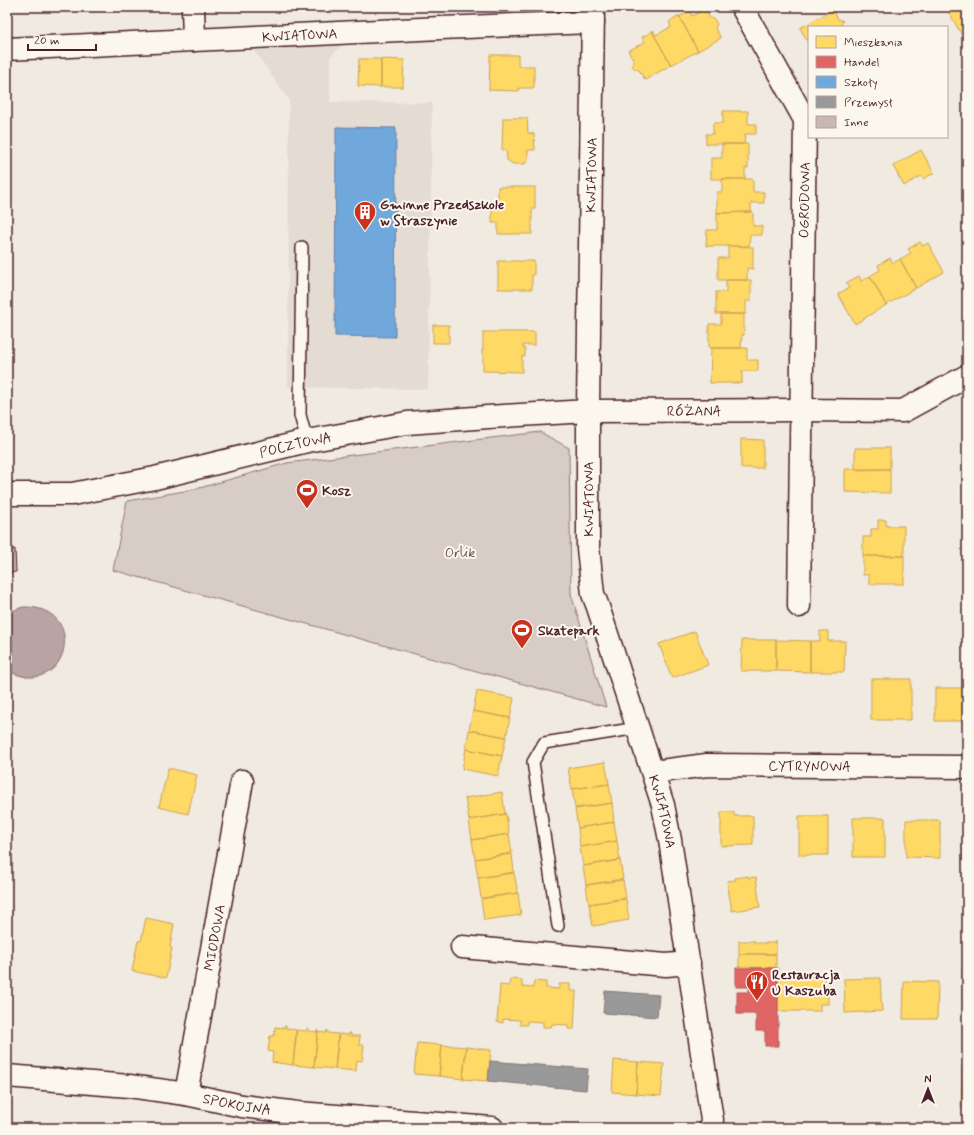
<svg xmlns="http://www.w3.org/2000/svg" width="974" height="1135" font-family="Mynerve,sans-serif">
<rect width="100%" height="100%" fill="#f0eae0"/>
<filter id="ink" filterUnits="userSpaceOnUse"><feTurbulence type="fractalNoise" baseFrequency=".025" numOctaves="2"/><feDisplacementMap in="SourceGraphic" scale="8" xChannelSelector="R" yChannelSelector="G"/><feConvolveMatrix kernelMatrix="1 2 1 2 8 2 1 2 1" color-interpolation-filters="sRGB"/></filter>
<g filter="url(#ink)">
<!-- built -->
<path fill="#e4dbd2" d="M345,42L330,57V102L432,103L428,389L288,387L289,100L251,46Z"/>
<!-- green -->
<path fill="#d8ccc6" stroke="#917678" d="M540,432L569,448L571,594L606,707L113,570L127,501L196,489L287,463Z"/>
<!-- water -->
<path fill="#b8a4a2" stroke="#8c6f72" d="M23,607C91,605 68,704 7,670V615L12,611Z"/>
<!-- homes -->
<path fill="#ffd966" stroke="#c9a154" d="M951,7H967V34L963,37L947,9Z
M705,9L710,18L714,19L717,24L715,28L721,38L698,51L679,16H681L690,11L692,16Z
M833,10L838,19L843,21L841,25L842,27H809V44L800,28Z
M678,16H679L698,51L671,65L652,31L653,30L656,35L671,27L669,22L678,17Z
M651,31H652L671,65L645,80L639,70L635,69L632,65L634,60L628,51L645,42L642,37L651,32Z
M490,55H518V66H534V87L533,88H519V91L489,90Z
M359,59H381V87L358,86Z
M381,59L404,60L403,87H381Z
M723,111H748V124H756V134H745L744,144H706V134H713V123H723Z
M503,118H527L528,133L534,134L535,150H528V159L525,164H513L507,160L506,150H502Z
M722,144H748V168H745V179H711V158H722Z
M921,150L934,173L923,179L921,176L904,186L893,166Z
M722,179H753V192H764V203H751V212L717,213V192H722Z
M498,187H535V209H532V234H498V223H492V207H498Z
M751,212H753V226H762V235H750L749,246H706L707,230H717V213Z
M920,242L923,246L928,243L944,272L916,288L900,259L911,253L908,249Z
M728,246L753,247V269L747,268V280H718V258H728Z
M890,258L893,263L900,259L916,288L886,305L870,276L880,270L878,265Z
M498,261H534V275H532V289H498Z
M859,276L861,281L870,276L886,305L855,324L838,294L849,288L846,283Z
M726,280H751V301H746V314H716V292H726Z
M721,314H744V335H742L741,348H709V324H721Z
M433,325H449V343H433Z
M483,332H535V345H523V348H525V356H522V372L483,371V353H482V350H483Z
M711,348H747V360H758V371H742V383H710Z
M741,439L763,440V468H741Z
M855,448H890V469L855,470Z
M845,469H890V493L845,492Z
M878,520H886V526H904V556H863V537H871V529H878Z
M863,556H904V584H869V575H863Z
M695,631L708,665L672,678L659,644Z
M820,631H828V641H845L844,672H810V641H820Z
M742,640H776V671H741Z
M776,640L810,641V672L776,671Z
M871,679H911V720H871Z
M935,688H967V721H935Z
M477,691L514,698L510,718L473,711Z
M473,711L510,718L506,737L469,730Z
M469,730L506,737L502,756L466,749Z
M466,749L502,756L498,776L462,769Z
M605,762L609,784L572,789L568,768Z
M168,768L197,775L188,814L159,807Z
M609,784L612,803L575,808L572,789Z
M502,792L505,814L469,820L465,798Z
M612,803L614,822L578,828L575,809Z
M721,812H734V816H753V845L721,846Z
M506,814L509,834L472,840L469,820Z
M799,816H828V855H799Z
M853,818H885V857H853Z
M964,819H967V860H963Z
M906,820H940V858L906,857Z
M614,822L617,841L580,847L578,828Z
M509,834L512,853L475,859L472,840Z
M617,841L620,860L583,866L580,847Z
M512,854L514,872L478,878L475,859Z
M620,860L623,879L586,885L583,866Z
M514,873L518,893L481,898L478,878Z
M748,876V878L756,877L760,907L732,911L727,881L736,880L735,878Z
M623,880L626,898L589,904L586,885Z
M518,893L521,915L484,920L481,899Z
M626,899L629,920L593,926L589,904Z
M146,918L174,924L170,947L172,948L166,978L132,971L138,941H141Z
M739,941H755V943H775L776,941V954H739Z
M739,954H776V968L739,967Z
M962,970H967V1014H963Z
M778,973H825L824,985H828V1004H820V1011H778Z
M880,978L882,1011L845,1013L844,979Z
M510,979L522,980V987L533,988L534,981L546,982V988L559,989V984H570V991H576L574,1029H568V1025L552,1024L551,1027H543V1022L527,1021V1025H520V1020L503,1019V1023L497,1022L500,985L509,986Z
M904,981L938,982L937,1019H903Z
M285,1026H286V1028L296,1030L293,1065L272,1062L273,1052L268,1051L270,1036H274L275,1027L284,1028Z
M307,1028L309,1029V1031L316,1032L318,1030L314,1067L293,1065L297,1030L307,1031Z
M318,1030L319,1032L326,1033L327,1030L328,1031V1033L338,1034L335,1069L314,1067Z
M349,1033H351V1036H360L359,1045H364L362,1061L357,1060L356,1071L335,1069L339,1034L349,1035Z
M417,1043L442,1045L439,1076L414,1074Z
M442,1045L466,1047L463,1079L439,1076Z
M466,1047L491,1050L488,1081L463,1079Z
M614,1060L638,1062L636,1094L612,1092Z
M638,1062L664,1064L661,1096L636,1094Z
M962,1066H967V1109L961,1108Z"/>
<!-- shops -->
<path fill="#e06666" stroke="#b35154" d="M736,968H778V1046H765V1031H756V1014H737V992H749V987H736Z"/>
<!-- schools -->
<path fill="#6fa8dc" stroke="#647fa7" d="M336,127L396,128L395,337L335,336Z"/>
<!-- industry -->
<path fill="#999" stroke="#817478" d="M605,991L659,995L657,1017L603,1013Z
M490,1061L588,1069L586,1090L488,1081Z"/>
<!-- building -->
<path fill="#c8b8b3" stroke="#4a1f2b" d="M15,549L16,572L7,573V550Z"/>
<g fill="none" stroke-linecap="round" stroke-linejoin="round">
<!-- lane casing -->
<g stroke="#4a1f2b" stroke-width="14">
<path id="lane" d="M302,247L300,415L307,441
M558,926L533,762L544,743L638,728"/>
</g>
<!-- street casing -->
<g stroke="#4a1f2b" stroke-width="25">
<g id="street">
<path d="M193,7L194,40"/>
<path id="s1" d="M593,7L588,411V548L593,594L598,607L663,805L670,840L712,1120L711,1128"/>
<path d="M742,7L805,120L799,606"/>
<path id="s2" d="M7,49L441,28L593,22"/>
<path id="s3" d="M7,494H72L155,478L307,441L407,423L488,417L588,411L801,410L903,411L967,376"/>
<path id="s4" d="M653,772L707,765L967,767"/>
<path d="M462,947L666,965L689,963"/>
<path id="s5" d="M7,1076L129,1086L186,1094L242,1106L298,1113L492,1128"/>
<path id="s6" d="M186,1094L242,781"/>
</g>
</g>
<!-- lane -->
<use href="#lane" stroke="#fbf7ec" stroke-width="11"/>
<!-- street -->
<use href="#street" stroke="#fbf7ec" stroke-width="22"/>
</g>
</g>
<!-- icons -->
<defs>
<g id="building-pin" transform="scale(1.15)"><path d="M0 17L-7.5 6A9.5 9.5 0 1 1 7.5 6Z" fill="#c8321e" stroke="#fbf7ec"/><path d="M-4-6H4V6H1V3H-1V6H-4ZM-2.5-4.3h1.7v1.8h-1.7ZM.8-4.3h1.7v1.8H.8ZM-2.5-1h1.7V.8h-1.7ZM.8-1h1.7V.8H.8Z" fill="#fff"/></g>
<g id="stadium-pin" transform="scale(1.15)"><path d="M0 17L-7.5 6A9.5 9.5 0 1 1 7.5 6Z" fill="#c8321e" stroke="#fbf7ec"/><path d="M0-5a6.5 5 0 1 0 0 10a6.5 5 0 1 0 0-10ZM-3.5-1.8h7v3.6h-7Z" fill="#fff"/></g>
<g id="restaurant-pin" transform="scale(1.15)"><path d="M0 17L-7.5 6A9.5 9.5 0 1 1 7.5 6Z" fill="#c8321e" stroke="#fbf7ec"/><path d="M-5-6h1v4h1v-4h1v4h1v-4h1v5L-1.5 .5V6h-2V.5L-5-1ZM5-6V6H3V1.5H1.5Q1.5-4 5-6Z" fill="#fff"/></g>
</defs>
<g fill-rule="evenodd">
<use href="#building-pin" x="365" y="212"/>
<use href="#stadium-pin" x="307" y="490"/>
<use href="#stadium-pin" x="522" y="630"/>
<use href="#restaurant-pin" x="757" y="982"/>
</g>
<g text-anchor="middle" stroke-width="4" stroke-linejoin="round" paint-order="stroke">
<!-- street labels -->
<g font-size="14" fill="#4a1f2b" stroke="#fbf7ec">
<text dy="5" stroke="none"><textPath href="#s2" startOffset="293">KWIATOWA</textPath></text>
<text transform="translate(591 175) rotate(-89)" y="5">KWIATOWA</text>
<text transform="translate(804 200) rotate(-89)" y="5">OGRODOWA</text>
<text dy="5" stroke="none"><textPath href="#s3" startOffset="695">RÓŻANA</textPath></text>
<text dy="5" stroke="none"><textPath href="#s3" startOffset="294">POCZTOWA</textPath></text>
<text transform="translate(588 499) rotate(-90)" y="5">KWIATOWA</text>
<text dy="5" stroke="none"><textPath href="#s4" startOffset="157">CYTRYNOWA</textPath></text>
<text dy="5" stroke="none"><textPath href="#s1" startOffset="816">KWIATOWA</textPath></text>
<text dy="5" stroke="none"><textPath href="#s6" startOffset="159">MIODOWA</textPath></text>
<text dy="5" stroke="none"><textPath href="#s5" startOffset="232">SPOKOJNA</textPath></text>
</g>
<!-- poi labels -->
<g font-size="14" font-weight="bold" fill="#4a1f2b" stroke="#fbf7ec" text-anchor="start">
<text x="380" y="209">Gminne Przedszkole<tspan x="380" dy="16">w Straszynie</tspan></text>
<text x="322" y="495">Kosz</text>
<text x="538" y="635">Skatepark</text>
<text x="772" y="979">Restauracja<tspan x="772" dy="16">U Kaszuba</tspan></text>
</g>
<!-- park labels -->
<g font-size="14" fill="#6e4a52" stroke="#fbf7ec">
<text x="460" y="557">Orlik</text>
</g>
</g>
<!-- margin -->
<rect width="974" height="1135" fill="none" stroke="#fbf7ec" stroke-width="24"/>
<rect x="12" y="12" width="950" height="1111" fill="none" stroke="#4a1f2b" stroke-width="1.5" filter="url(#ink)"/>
<!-- legend -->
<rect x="808" y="26" width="140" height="112" fill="#fbf7ec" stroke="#b4a19f"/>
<rect x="816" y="36" width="20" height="12" fill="#ffd966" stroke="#b4a19f"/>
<text x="844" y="46" font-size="12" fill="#4a1f2b">Mieszkania</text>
<rect x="816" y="56" width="20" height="12" fill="#e06666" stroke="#b4a19f"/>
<text x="844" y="66" font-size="12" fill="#4a1f2b">Handel</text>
<rect x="816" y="76" width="20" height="12" fill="#6fa8dc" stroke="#b4a19f"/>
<text x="844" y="86" font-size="12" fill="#4a1f2b">Szkoły</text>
<rect x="816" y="96" width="20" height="12" fill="#999999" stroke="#b4a19f"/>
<text x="844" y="106" font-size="12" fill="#4a1f2b">Przemysł</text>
<rect x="816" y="116" width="20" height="12" fill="#c8b8b3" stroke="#b4a19f"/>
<text x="844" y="126" font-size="12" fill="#4a1f2b">Inne</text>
<!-- north arrow -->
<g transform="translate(928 1089)" stroke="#fbf7ec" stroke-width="3" paint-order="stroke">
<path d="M0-3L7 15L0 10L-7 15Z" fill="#4a1f2b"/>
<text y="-6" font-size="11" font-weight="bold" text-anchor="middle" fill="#4a1f2b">N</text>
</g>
<!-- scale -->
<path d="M28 44v6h68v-6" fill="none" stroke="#4a1f2b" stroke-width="2"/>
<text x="34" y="44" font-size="12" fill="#4a1f2b" stroke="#fbf7ec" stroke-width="3" paint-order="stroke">20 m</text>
</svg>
